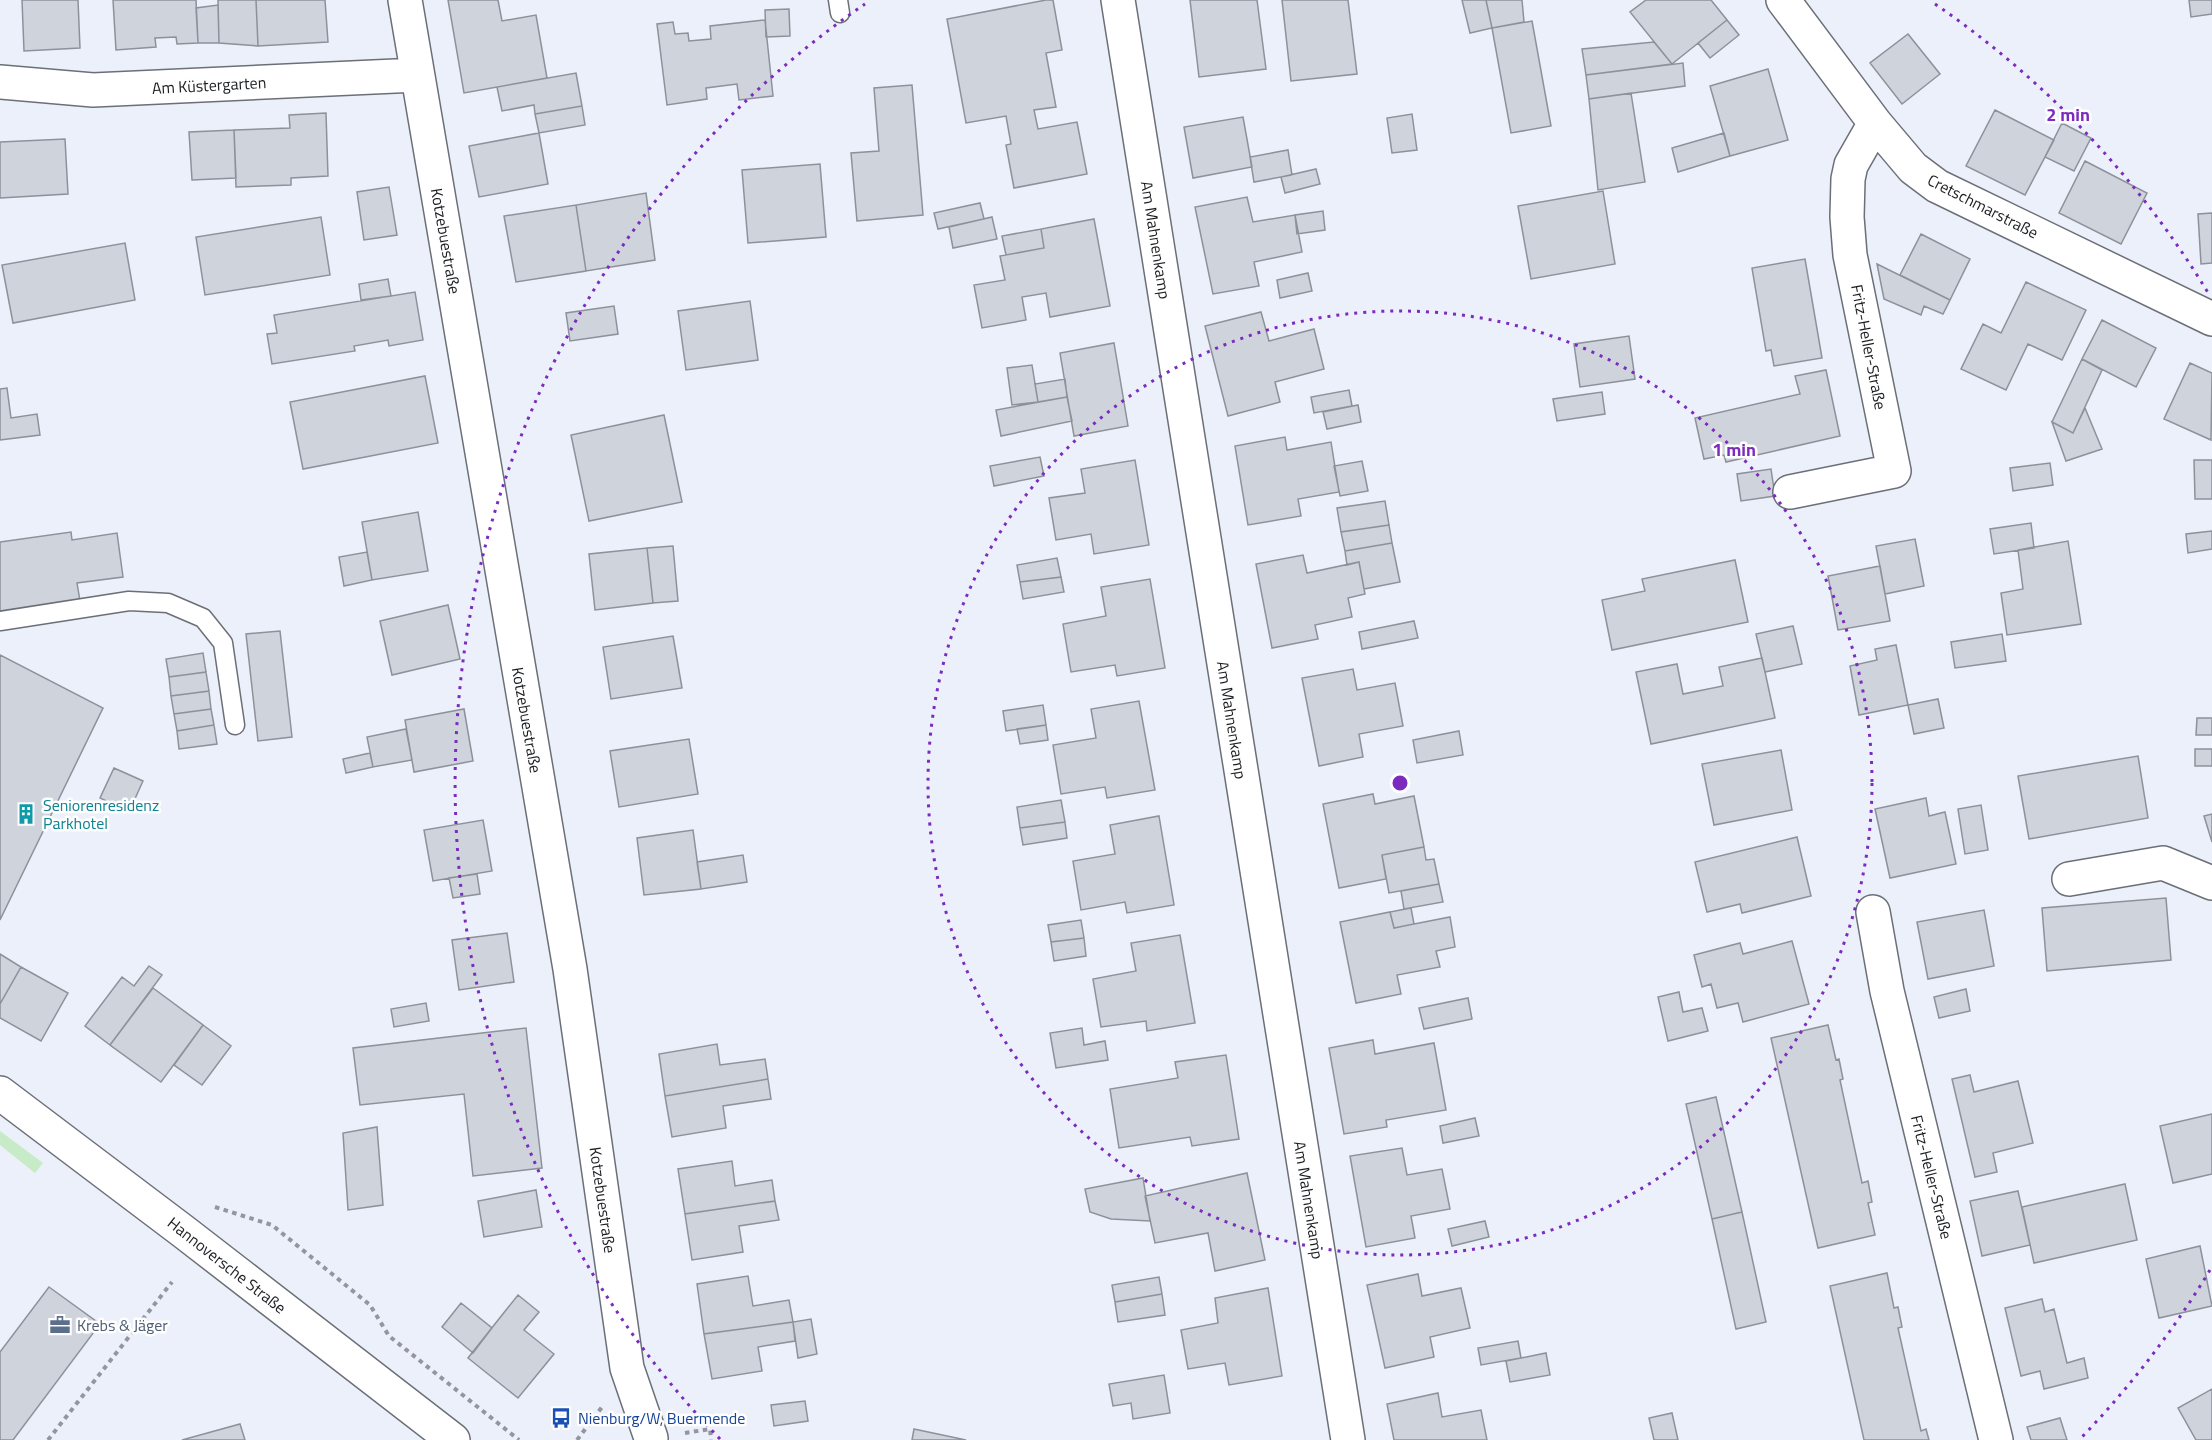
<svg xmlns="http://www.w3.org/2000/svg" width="2212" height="1440" font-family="'Titillium Web',sans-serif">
<rect width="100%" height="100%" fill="#ecf0fa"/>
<!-- green -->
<path fill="#c7ebc6" d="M0,1131L43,1163L35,1173L0,1145Z"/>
<!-- building -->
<path fill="#cfd3dc" stroke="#8d919a" stroke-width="1.5" d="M22,0H78L80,48L24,51Z
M113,0H196L198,43L177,44L176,37L155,38L156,47L116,50Z
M218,0H256L258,46L219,43Z
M256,0H325L328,42L258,46Z
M448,0H498L502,21L536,15L547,78L464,93Z
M1046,0H1053L1062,50L1046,53L1056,107L1034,110L1038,129L1077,122L1087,174L1014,188L1006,145L1011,144L1006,116L966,123L947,19Z
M1190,0H1257L1266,69L1199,77Z
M1282,0H1348L1357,74L1291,81Z
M1462,0H1486L1492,28L1470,33Z
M1486,0H1522L1524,22L1492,28Z
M1646,0H1711L1727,20L1672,64L1630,12Z
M2189,0H2212V14L2191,17Z
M218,5L219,43H198L196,8Z
M789,9L790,36L766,37L765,10Z
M765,20L773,96L739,100L737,84L706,88L707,99L667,105L657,24L673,22L675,34L688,33L689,41L711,39L710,26Z
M1727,20L1739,35L1710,58L1698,43Z
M1532,21L1551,126L1511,133L1492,28Z
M1908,34L1940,74L1902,104L1870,63Z
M1654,42L1672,64L1586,75L1582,49Z
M1683,63L1685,86L1589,99L1586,75Z
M1768,69L1788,140L1730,156L1710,86Z
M576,73L582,106L535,114L534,105L502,111L497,87Z
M912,85L923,215L857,221L851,153L879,151L874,88Z
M1631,93L1645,182L1598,190L1589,99Z
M582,106L585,125L539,133L535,114Z
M1995,110L2054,140L2025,195L1966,166Z
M326,113L328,176L291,178V185L236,187L234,130L290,128L289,115Z
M1412,114L1417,150L1392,153L1387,118Z
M1243,117L1252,167L1193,178L1184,127Z
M2062,123L2091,138L2074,171L2045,157Z
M234,130L236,178L192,180L189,132Z
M539,133L548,184L479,197L469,146Z
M1724,133L1730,156L1678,172L1672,148Z
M65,139L68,194L0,198V142Z
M1288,150L1292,175L1254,182L1250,157Z
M2085,161L2147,193L2121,244L2059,213Z
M820,164L826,237L748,243L742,170Z
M1316,169L1320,184L1285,193L1281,177Z
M389,187L397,235L364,240L357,192Z
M1603,191L1615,264L1531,279L1518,206Z
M646,193L655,260L586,271L576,205Z
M1247,197L1253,222L1295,215L1302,252L1254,262L1259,286L1213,294L1195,207Z
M980,203L984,219L938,229L934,213Z
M576,205L586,271L516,282L504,216Z
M1323,211L1325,230L1297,234L1295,215Z
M2212,213V263L2201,264L2198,214Z
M321,217L330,275L205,295L196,237Z
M992,217L997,239L953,248L949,227Z
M1094,219L1110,306L1050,317L1046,293L1022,297L1026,320L982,328L974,285L1005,280L1000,256L1044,248L1041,229Z
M1041,229L1044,248L1006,255L1002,236Z
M1921,234L1970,259L1950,300L1900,275Z
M125,243L135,300L13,323L2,265Z
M1805,259L1822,358L1774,366L1771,350L1766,351L1752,268Z
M1877,264L1950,300L1943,314L1924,306L1921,315L1884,299Z
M1308,273L1312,291L1280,298L1277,280Z
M388,279L391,296L361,300L359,284Z
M2026,282L2086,310L2062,360L2028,344L2006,390L1961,369L1983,324L2001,333Z
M415,292L423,340L389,346L388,340L354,346L355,351L272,364L267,334L277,333L274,315Z
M750,301L758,360L686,370L678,311Z
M614,306L618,334L570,341L566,313Z
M1261,312L1269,341L1314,329L1324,369L1275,382L1280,402L1228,416L1205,326Z
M2102,320L2156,348L2136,387L2082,359Z
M1629,336L1635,379L1580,387L1574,344Z
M1114,343L1128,426L1074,436L1060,353Z
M2082,359L2102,370L2073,433L2052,422Z
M2190,363L2212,373L2211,440L2164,419Z
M1032,365L1038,402L1012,405L1007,368Z
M1826,370L1840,436L1726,462L1724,455L1704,459L1695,418L1800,394L1795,376Z
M425,376L438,443L303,469L290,402Z
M1065,379L1067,397L1038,402L1035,384Z
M7,388L11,418L37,414L40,435L0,440V389Z
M1349,390L1352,406L1314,413L1311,397Z
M1602,392L1605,414L1557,421L1553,399Z
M1067,397L1072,421L1001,436L996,410Z
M1358,405L1361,422L1327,429L1323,412Z
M2085,408L2102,449L2066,461L2052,422L2073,433Z
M664,415L682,502L589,521L571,435Z
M1285,437L1287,450L1331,442L1339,492L1298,499L1301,516L1248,525L1235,446Z
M1040,457L1044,476L994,486L990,466Z
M1135,460L1149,545L1094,554L1091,534L1056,540L1049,498L1085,493L1081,469Z
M2194,460H2212V499H2195Z
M1362,461L1368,491L1340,496L1334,466Z
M2050,463L2053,485L2013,491L2010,468Z
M1771,469L1775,496L1741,501L1737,474Z
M1385,501L1389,525L1341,532L1337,508Z
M418,512L428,571L372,580L362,522Z
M2031,523L2034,548L1994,554L1990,529Z
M1389,525L1392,543L1345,551L1341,532Z
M2212,531V549L2188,553L2186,534Z
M71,532L72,540L117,533L123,577L77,583L80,601L0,612V542Z
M1915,539L1924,586L1885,594L1876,546Z
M2068,541L2081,624L2007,635L2001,593L2023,589L2018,550Z
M1392,543L1400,582L1364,589L1359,562L1347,565L1345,551Z
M673,546L678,601L653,603L647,548Z
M647,548L653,603L595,610L589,554Z
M367,552L372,580L344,586L339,557Z
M1303,555L1307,573L1359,562L1365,594L1348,598L1352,617L1315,625L1318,639L1272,648L1256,564Z
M1057,558L1061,577L1020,582L1017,565Z
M1735,560L1748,622L1612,650L1602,600L1645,591L1642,579Z
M1880,566L1890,621L1838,630L1828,576Z
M1061,577L1064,592L1023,599L1020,582Z
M1150,579L1165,668L1117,676L1115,665L1071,672L1063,624L1106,616L1101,587Z
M448,605L460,659L392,675L380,621Z
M1414,621L1418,638L1362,649L1359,632Z
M1793,626L1802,664L1765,672L1756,634Z
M280,631L292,737L258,741L246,634Z
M2002,634L2006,661L1955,668L1951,642Z
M673,636L682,688L611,699L603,647Z
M1896,645L1908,705L1859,715L1850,666L1877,660L1875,649Z
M203,653L206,672L169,677L166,659Z
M0,655L103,708L0,920Z
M1762,658L1775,718L1651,744L1636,672L1677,664L1683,694L1723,686L1719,667Z
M1353,669L1357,690L1395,683L1403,726L1359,734L1363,757L1319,766L1302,678Z
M206,672L209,691L171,696L169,677Z
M209,691L211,709L174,714L171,696Z
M1938,699L1944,728L1914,734L1908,705Z
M1139,701L1155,790L1107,798L1105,787L1061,794L1053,745L1096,738L1091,709Z
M1043,705L1046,725L1006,731L1003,711Z
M211,709L214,725L177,731L174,714Z
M464,709L473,761L414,772L405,720Z
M2197,718H2212V735H2196Z
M214,725L217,744L179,749L177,731Z
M1046,725L1048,740L1020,744L1017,729Z
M406,729L412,760L373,767L367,737Z
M1459,731L1463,755L1417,763L1413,740Z
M689,739L698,794L619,807L610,751Z
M2195,749H2212V766H2195Z
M1781,750L1792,810L1714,825L1702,764Z
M370,753L373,767L346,773L343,759Z
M2138,756L2148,818L2029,839L2018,776Z
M114,768L143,781L129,812L100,798Z
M1373,794L1375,804L1414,796L1424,847L1382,855L1386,879L1339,888L1323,804Z
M1926,798L1929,816L1945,812L1956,864L1890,878L1875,809Z
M1061,800L1065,822L1020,828L1017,807Z
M1981,805L1988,850L1965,854L1958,809Z
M2212,814V842L2204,816Z
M1159,816L1174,905L1127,913L1125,902L1081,910L1073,861L1115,854L1110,825Z
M483,820L492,871L433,881L424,830Z
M1065,822L1067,838L1023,845L1020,828Z
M693,830L701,889L644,895L637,838Z
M1797,837L1811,896L1742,913L1740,904L1707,912L1695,862Z
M1424,847L1426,860L1434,859L1439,884L1389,893L1382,855Z
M743,855L747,882L701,889L697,862Z
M477,874L480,894L453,898L449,878Z
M1439,884L1443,902L1404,909L1401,891Z
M2166,898L2171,960L2047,971L2042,908Z
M1411,908L1414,924L1394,928L1390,912Z
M1984,910L1994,966L1928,979L1917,922Z
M1390,912L1394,928L1450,917L1455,947L1436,951L1440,967L1397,975L1401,994L1356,1003L1340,922Z
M1081,920L1084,938L1051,942L1048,925Z
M507,933L514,982L459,990L452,940Z
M1180,935L1195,1023L1147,1031L1146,1021L1101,1027L1093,979L1136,971L1131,943Z
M1084,938L1086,956L1054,961L1051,942Z
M1792,941L1809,1004L1743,1022L1738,1003L1717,1008L1711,984L1702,987L1694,955L1740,943L1743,954Z
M0,954L21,967L0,1004Z
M149,966L162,975L110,1045L85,1026L122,977L134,986Z
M21,967L68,993L41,1041L0,1018V1004Z
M153,988L203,1025L161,1082L110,1045Z
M1966,989L1970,1011L1939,1018L1934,997Z
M1679,992L1683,1012L1702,1008L1708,1031L1668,1041L1658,997Z
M1468,998L1472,1019L1424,1029L1419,1008Z
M426,1003L429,1021L394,1027L391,1009Z
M203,1025L231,1046L202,1085L174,1065Z
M1828,1025L1836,1060L1839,1059L1843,1079L1840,1080L1862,1183L1868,1181L1872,1202L1868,1203L1875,1235L1818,1248L1771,1038Z
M526,1028L542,1168L473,1176L464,1094L360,1105L353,1048Z
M1082,1028L1084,1045L1105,1041L1108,1060L1056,1068L1050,1033Z
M1373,1040L1375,1054L1434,1043L1446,1110L1386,1120L1387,1127L1344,1134L1329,1048Z
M717,1044L720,1065L765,1059L768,1079L665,1096L659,1054Z
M1226,1055L1239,1139L1192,1146L1190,1137L1119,1148L1110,1089L1178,1078L1175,1062Z
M1970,1075L1974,1092L2018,1081L2033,1143L1993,1153L1997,1172L1975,1177L1952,1079Z
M768,1079L771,1099L723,1106L726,1128L672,1137L665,1096Z
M1716,1097L1742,1212L1712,1219L1686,1104Z
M2212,1114V1174L2173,1183L2160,1126Z
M1475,1118L1479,1136L1443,1143L1440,1126Z
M377,1127L383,1205L348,1210L343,1133Z
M1402,1148L1407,1175L1442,1169L1450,1209L1411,1216L1415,1238L1366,1247L1350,1156Z
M732,1161L735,1186L772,1180L775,1201L685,1214L678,1169Z
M1247,1173L1265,1260L1215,1271L1208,1233L1155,1243L1145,1196Z
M1143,1178L1150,1221L1111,1219L1090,1212L1085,1189Z
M2125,1184L2137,1240L2034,1263L2022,1207Z
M536,1190L542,1227L484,1237L478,1201Z
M2018,1191L2030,1245L1982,1256L1970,1201Z
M775,1201L779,1220L739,1226L743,1252L692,1260L685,1214Z
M1742,1212L1766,1322L1736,1329L1712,1219Z
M1485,1221L1489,1237L1452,1246L1448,1229Z
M2200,1246L2212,1306L2159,1318L2146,1259Z
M1887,1273L1894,1308L1898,1307L1902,1327L1898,1328L1921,1431L1926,1429L1929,1440H1864L1830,1286Z
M1418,1274L1422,1296L1461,1288L1470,1328L1430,1337L1434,1357L1385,1368L1367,1285Z
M748,1276L753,1306L789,1300L793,1322L704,1334L697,1284Z
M1159,1277L1162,1294L1115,1302L1112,1285Z
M49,1287L100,1324L13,1440H0V1352Z
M1268,1288L1282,1376L1229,1385L1225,1363L1188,1369L1181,1330L1218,1323L1215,1298Z
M1162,1294L1165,1315L1118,1322L1115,1302Z
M518,1295L539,1312L524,1330L554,1354L518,1398L468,1358Z
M2042,1299L2045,1312L2054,1309L2067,1363L2084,1358L2088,1378L2044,1389L2040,1371L2021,1376L2005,1308Z
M461,1303L492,1328L473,1353L442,1327Z
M811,1319L817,1354L798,1358L793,1322Z
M793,1322L795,1341L758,1347L762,1371L712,1379L704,1334Z
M1518,1341L1521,1358L1481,1365L1478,1348Z
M1546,1353L1550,1375L1510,1382L1506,1361Z
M1164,1375L1170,1413L1133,1419L1131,1403L1113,1406L1109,1384Z
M2212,1389V1440H2196L2178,1408Z
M1438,1393L1442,1417L1481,1410L1487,1440H1394L1387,1404Z
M805,1401L808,1421L774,1426L771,1405Z
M1672,1413L1678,1440H1654L1649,1418Z
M2060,1418L2067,1440H2031L2027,1427Z
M240,1424L245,1440H182Z
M914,1429L966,1440H912Z"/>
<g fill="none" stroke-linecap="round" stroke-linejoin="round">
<!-- lane casing -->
<g stroke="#6b6f77" stroke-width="21">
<path id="lane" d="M838,0L840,13
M0,621L129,601L168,603L203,618L223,643L235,725"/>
</g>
<!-- street casing -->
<g stroke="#6b6f77" stroke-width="36">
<path id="street" d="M405,0L570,969L627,1368L651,1438
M1118,0L1348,1440
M1783,0L1875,123L1913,168L1937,186L2212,319
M0,82L93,90L417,75
M1790,492L1894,471L1850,255L1847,217L1848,179L1851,165L1875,123
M2069,879L2163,863L2212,883
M1873,912L1887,991L1996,1440
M0,1093L184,1232L453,1440"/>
</g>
<!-- path -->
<path stroke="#93969d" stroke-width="4" stroke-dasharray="4.5 4.5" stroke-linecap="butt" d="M215,1207L272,1225L370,1305L389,1336L519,1440
M685,1433L710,1429L711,1440
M48,1440L172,1282
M577,1440L602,1407"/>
<!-- lane -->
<use href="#lane" stroke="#fff" stroke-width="18"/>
<!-- street -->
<use href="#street" stroke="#fff" stroke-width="33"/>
</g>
<!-- distance rings -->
<g fill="none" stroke="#7b2cbf" stroke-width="3" stroke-dasharray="3 6">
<circle cx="1400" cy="783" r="472"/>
<path d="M2210 1270A945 945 0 0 1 2080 1439M720 1439A945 945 0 0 1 865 4M1935 4A945 945 0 0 1 2210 296"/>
</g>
<!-- icons -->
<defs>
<g id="building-bare" transform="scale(1.62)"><path d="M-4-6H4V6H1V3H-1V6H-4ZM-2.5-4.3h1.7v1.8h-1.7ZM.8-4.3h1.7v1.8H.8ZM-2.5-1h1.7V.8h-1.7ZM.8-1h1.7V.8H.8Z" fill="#0f9aa8" stroke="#fefefe" stroke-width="2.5" paint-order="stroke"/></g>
<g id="office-bare" transform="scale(1.62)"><path d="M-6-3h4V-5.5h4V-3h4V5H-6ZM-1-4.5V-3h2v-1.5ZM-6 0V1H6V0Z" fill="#5c6f8a" stroke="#fefefe" stroke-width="2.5" paint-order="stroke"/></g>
<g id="bus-bare" transform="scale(1.62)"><path d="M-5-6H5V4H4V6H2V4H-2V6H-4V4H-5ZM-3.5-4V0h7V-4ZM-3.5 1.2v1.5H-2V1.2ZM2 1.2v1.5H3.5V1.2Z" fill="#1a4fb4" stroke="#fefefe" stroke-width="2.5" paint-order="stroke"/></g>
</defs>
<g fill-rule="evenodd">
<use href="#building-bare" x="26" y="814"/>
<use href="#office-bare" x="60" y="1325"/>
<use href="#bus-bare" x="561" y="1418"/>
</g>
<g text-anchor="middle" stroke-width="5" stroke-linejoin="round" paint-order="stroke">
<!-- street labels -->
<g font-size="16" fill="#1b1d20" stroke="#fefefe">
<text transform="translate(209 85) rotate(-3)" y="6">Am Küstergarten</text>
<text transform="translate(1983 206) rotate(27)" y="6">Cretschmarstraße</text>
<text transform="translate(1156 240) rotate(81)" y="6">Am Mahnenkamp</text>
<text transform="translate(446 241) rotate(80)" y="6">Kotzebuestraße</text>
<text transform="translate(1869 347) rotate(79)" y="6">Fritz-Heller-Straße</text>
<text transform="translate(527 720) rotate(80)" y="6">Kotzebuestraße</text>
<text transform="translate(1232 720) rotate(81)" y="6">Am Mahnenkamp</text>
<text transform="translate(1932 1177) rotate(76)" y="6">Fritz-Heller-Straße</text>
<text transform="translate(603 1200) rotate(82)" y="6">Kotzebuestraße</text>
<text transform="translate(1309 1200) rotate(81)" y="6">Am Mahnenkamp</text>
<text transform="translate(227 1265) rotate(38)" y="6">Hannoversche Straße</text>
</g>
<!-- culture labels -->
<g font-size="16" fill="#0d838f" stroke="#fefefe" text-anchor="start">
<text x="43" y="811">Seniorenresidenz<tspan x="43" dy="18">Parkhotel</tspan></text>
</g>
<!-- service labels -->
<g font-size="16" fill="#4e5e75" stroke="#fefefe" text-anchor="start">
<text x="77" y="1331">Krebs &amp; Jäger</text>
</g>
<!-- transit labels -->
<g font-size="16" fill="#164399" stroke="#fefefe" text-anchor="start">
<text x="578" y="1424">Nienburg/W, Buermende</text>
</g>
</g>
<circle cx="1400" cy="783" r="9" fill="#7b2cbf" stroke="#fefefe" stroke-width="3"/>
<g font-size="18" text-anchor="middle" font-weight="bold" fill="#7b2cbf" stroke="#fefefe" stroke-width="5" stroke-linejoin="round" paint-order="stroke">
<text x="2068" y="121">2 min</text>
<text x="1734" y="456">1 min</text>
</g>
</svg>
